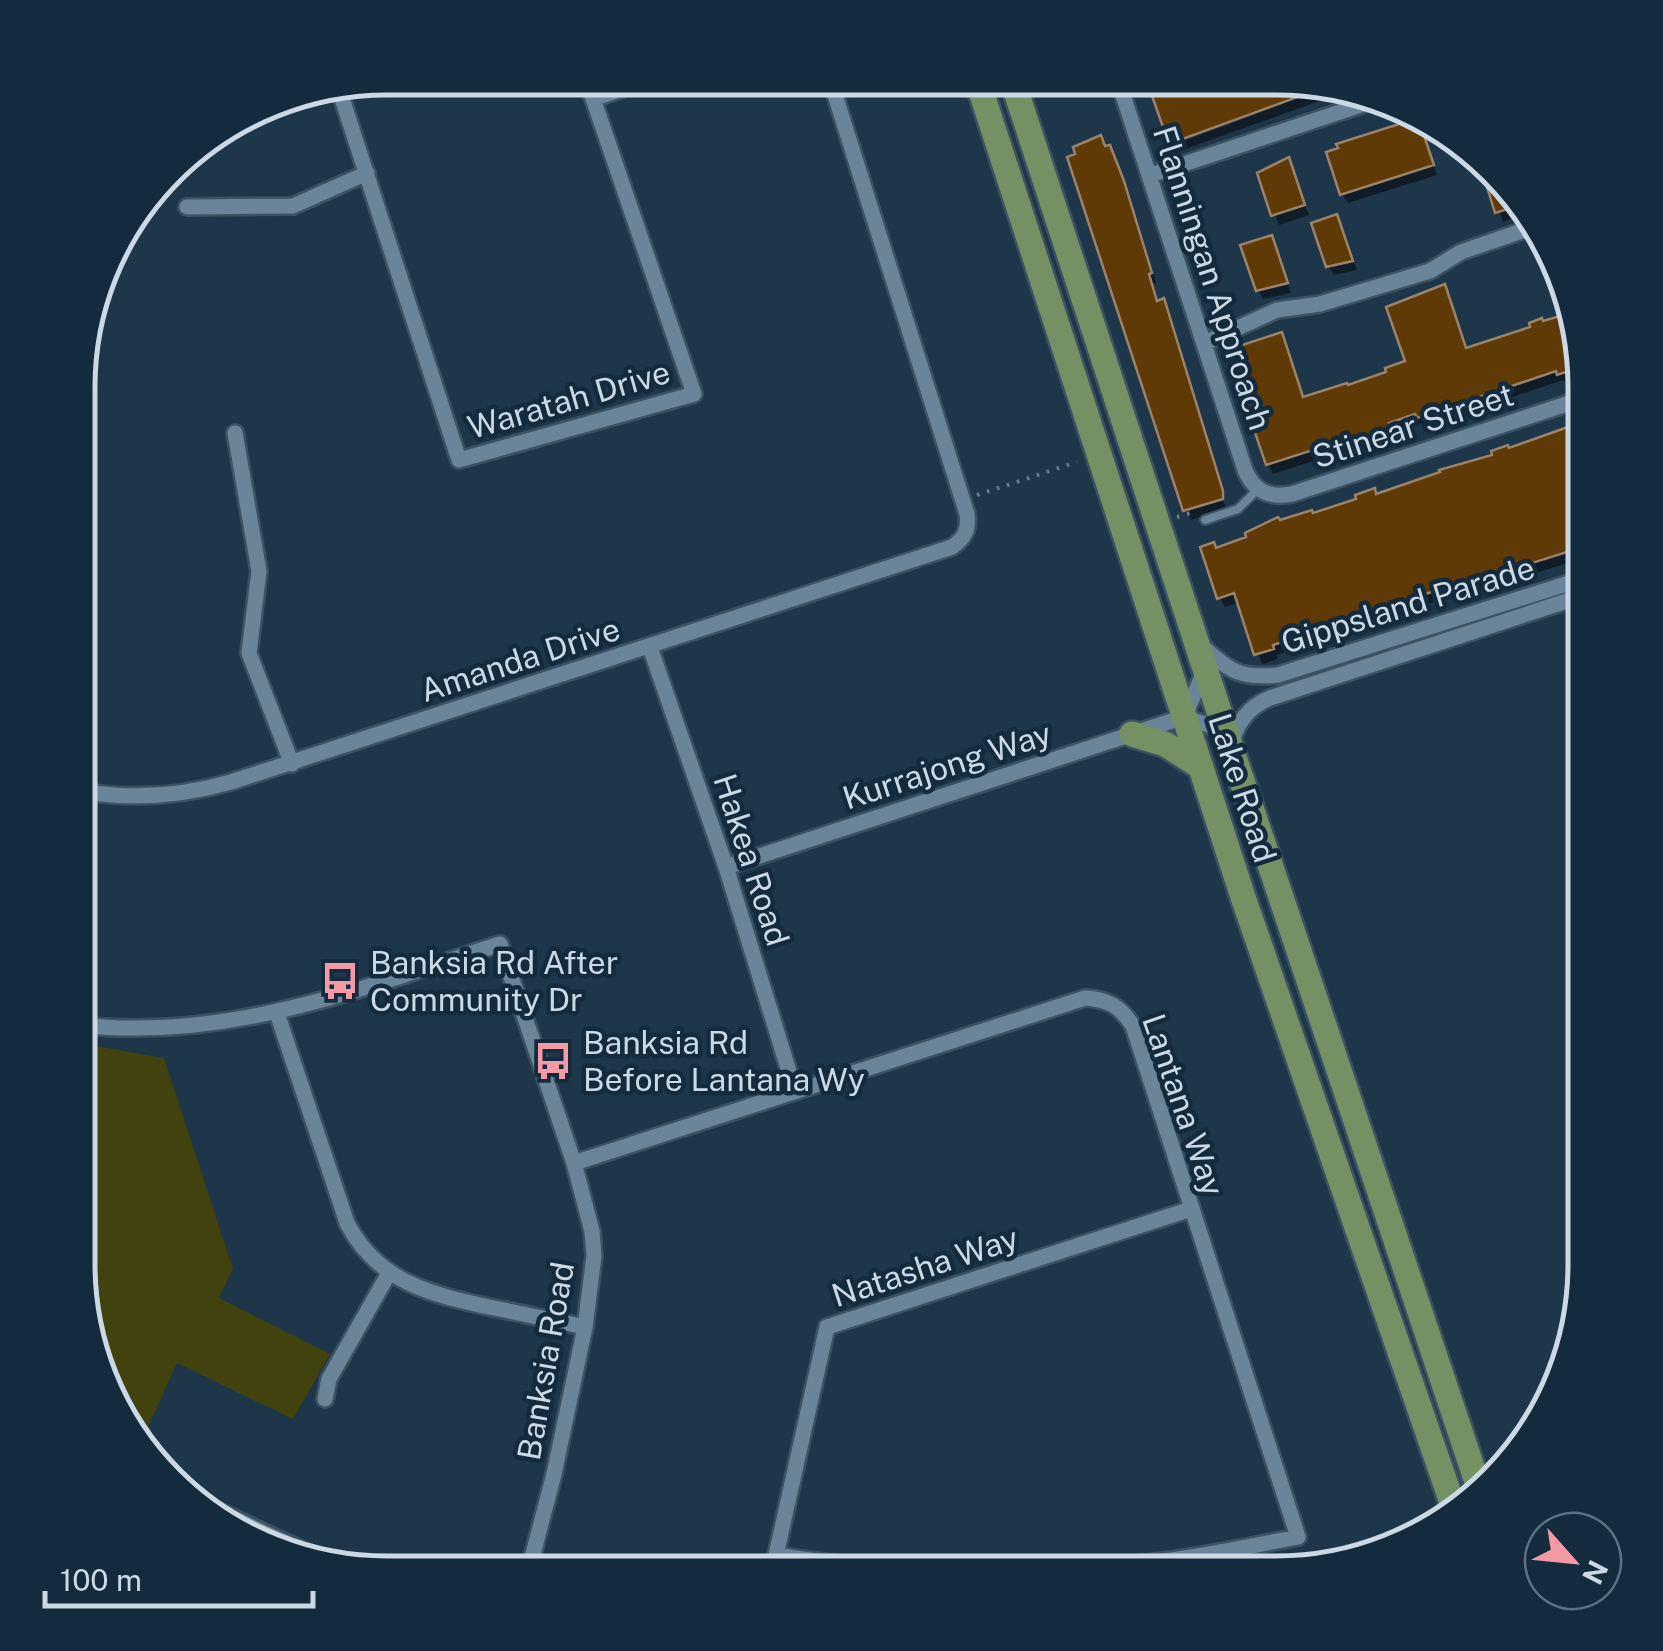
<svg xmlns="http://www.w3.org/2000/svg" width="1663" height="1651" font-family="'Public Sans',sans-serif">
<rect width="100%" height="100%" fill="#1e3649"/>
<!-- green -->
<path fill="#41420d" d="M79,1043L164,1058L233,1269L219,1298L330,1354L293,1419L177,1363L139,1447L94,1364L78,1283Z"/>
<!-- shadow -->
<path fill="#0007" d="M1172,80H1316L1347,91L1177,152L1173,145L1309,94L1307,89L1159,97L1155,85Z
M1417,121L1437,175L1348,203L1342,194Z
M1106,149L1114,157L1129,193L1156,283L1152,284L1158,303L1163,301L1168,311L1226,509L1191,520L1185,510Z
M1470,153L1522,199L1528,211L1503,222L1483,166L1477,168Z
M1288,161L1309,215L1279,225L1260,174Z
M1336,217L1357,270L1334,275L1328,266Z
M1276,247L1291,293L1263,299L1258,290Z
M1444,287L1467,351L1574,314L1585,373L1565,383L1563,380L1424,427L1422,423L1392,432L1395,439L1354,453L1351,449L1273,474L1268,464L1258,418L1286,345L1304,399L1348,388L1408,363Z
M1585,428V561L1579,563L1577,560L1524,577L1522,574L1458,600L1449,597L1411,610L1413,615L1367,631L1365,629L1345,636L1343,633L1276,655L1278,659L1262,664L1240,602L1225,607L1220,598L1216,550Z"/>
<!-- building -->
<path fill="#5f3a06" stroke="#9a836a" stroke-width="2.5" d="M1164,80H1316L1330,85L1169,144L1152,96L1156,95L1152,84Z
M1418,118L1434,165L1340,195L1326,152L1338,148L1336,144Z
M1101,135L1105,146L1110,145L1124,181L1152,273L1149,274L1157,301L1164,298L1223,491V499L1183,511L1067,157L1075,154L1073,147Z
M1289,157L1305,205L1271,216L1257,173Z
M1479,161L1522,199L1524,204L1495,213Z
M1337,214L1353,261L1326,267L1311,223Z
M1272,235L1288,283L1256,291L1240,245Z
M1445,284L1466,348L1530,327L1529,323L1542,318L1543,321L1574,312L1583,359L1570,363L1572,370L1557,375L1556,371L1417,418L1415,414L1389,423L1391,430L1346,445L1344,440L1266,465L1250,418L1255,417L1247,394L1251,393L1233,348L1282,332L1303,397L1347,383L1348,385L1386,372L1385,368L1405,361L1386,307Z
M1585,426V550L1571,554L1570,551L1516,568L1515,566L1450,591L1449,588H1443L1408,600L1410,605L1359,623L1358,620L1337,627L1336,624L1273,645L1274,649L1254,655L1234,593L1217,599L1200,547L1214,542L1216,548L1246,537L1245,533L1278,517L1280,520L1312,510L1313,513L1356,499L1355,495L1375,488L1376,494L1440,472L1439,470L1492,455L1491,451L1508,445L1509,448L1568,427L1569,431Z"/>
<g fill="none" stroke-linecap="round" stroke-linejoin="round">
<!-- service casing -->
<g stroke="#3c5262" stroke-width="12">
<path id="service" d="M1205,520L1238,509L1258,489"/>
</g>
<!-- minor casing -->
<g stroke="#3c5262" stroke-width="20">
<path id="minor" d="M1118,80L1245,470C1254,492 1270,498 1292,494L1585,398
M338,86L459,460L694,394L586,78
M593,99L654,78
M1151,175L1376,100
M187,207L293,206L367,173
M1205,343L1277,310L1320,304L1430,271L1461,252L1536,226
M235,433L259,571L249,653L292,764
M1201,645C1230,671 1239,679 1278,675L1585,578
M650,647L726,867L795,1091
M1184,717L1205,670
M1230,745C1238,722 1248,707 1270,698L1585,595
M81,791C131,800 182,796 231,782L952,547C965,538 969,530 967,514L830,79
M726,867L1184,717L1226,731
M277,1013L347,1223C378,1283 433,1295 494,1308C525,1314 555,1321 585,1327
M80,1025C227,1042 362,988 500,944L574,1163L592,1231L594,1256L585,1327L554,1474L528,1573
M574,1163L1085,998C1108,999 1121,1007 1133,1026L1298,1537C1256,1545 1214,1554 1171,1560C1041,1578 905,1576 776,1555L827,1327L1191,1209
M325,1399L329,1379L389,1273"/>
</g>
<!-- secondary casing -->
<g stroke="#3c5262" stroke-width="28">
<path id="secondary" d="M218,1515L308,1557"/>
</g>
<!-- primary casing -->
<g stroke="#3c5262" stroke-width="30">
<path id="primary" d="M977,79L1244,900L1456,1514
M1012,79L1230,745L1480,1491
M1132,734L1165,744L1201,767"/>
</g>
<!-- path -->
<path stroke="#6b7e8f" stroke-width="4" stroke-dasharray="2.5 8" stroke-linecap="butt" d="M977,495L1077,462
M1177,517L1197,511
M349,1566L350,1563"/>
<!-- service -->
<use href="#service" stroke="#6a849a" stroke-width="8"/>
<!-- minor -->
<use href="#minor" stroke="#6a849a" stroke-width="15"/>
<!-- secondary -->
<use href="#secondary" stroke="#6a849a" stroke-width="22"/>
<!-- primary -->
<use href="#primary" stroke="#759063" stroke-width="25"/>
</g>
<!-- icons -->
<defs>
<g id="bus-bare" transform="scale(3)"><path d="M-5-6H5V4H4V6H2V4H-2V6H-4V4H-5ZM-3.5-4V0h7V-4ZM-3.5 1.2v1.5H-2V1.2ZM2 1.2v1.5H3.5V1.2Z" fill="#f49aa5" stroke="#142b3e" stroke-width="2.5" paint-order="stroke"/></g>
</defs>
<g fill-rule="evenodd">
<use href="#bus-bare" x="340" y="981"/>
<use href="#bus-bare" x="553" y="1061"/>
</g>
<g text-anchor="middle" stroke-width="9" stroke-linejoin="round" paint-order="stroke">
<!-- street labels -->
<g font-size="32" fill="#cbd9e6" stroke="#142b3e">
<text transform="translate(1212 278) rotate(72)" y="11">Flanningan Approach</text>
<text transform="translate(569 400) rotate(-16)" y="11">Waratah Drive</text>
<text transform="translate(1413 426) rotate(-18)" y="11">Stinear Street</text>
<text transform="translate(1408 605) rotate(-17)" y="11">Gippsland Parade</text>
<text transform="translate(520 660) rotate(-18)" y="11">Amanda Drive</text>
<text transform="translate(947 766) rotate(-18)" y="11">Kurrajong Way</text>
<text transform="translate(1242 788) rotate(72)" y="11">Lake Road</text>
<text transform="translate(751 860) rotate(72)" y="11">Hakea Road</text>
<text transform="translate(1183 1105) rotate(71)" y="11">Lantana Way</text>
<text transform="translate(925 1267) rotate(-18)" y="11">Natasha Way</text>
<text transform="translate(546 1361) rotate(-80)" y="11">Banksia Road</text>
</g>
<!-- poi labels -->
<g font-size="32" fill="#cbd9e6" stroke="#142b3e" text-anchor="start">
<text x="370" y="974">Banksia Rd After<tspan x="370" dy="37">Community Dr</tspan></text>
<text x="583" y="1054">Banksia Rd<tspan x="583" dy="37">Before Lantana Wy</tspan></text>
</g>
</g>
<!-- crop -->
<path d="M0 0H1663V1651H0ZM387 95H1276A292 292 0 0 1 1568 387V1264A292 292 0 0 1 1276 1556H387A292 292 0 0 1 95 1264V387A292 292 0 0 1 387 95Z" fill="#142b3e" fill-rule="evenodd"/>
<path fill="none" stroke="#cbd9e6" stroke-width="5" d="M387 95H1276A292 292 0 0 1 1568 387V1264A292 292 0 0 1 1276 1556H387A292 292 0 0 1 95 1264V387A292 292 0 0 1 387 95Z"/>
<!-- north arrow -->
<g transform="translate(1573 1561) rotate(117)"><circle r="48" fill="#142b3e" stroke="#5d7181" stroke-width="2.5"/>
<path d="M0-8L18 38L0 25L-18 38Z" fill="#f49aa5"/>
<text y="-15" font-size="28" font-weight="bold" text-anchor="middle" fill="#cbd9e6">N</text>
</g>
<!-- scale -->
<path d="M45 1591v15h268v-15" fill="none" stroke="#cbd9e6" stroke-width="5"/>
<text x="60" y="1591" font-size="30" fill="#cbd9e6" stroke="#142b3e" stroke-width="8" paint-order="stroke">100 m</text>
</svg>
